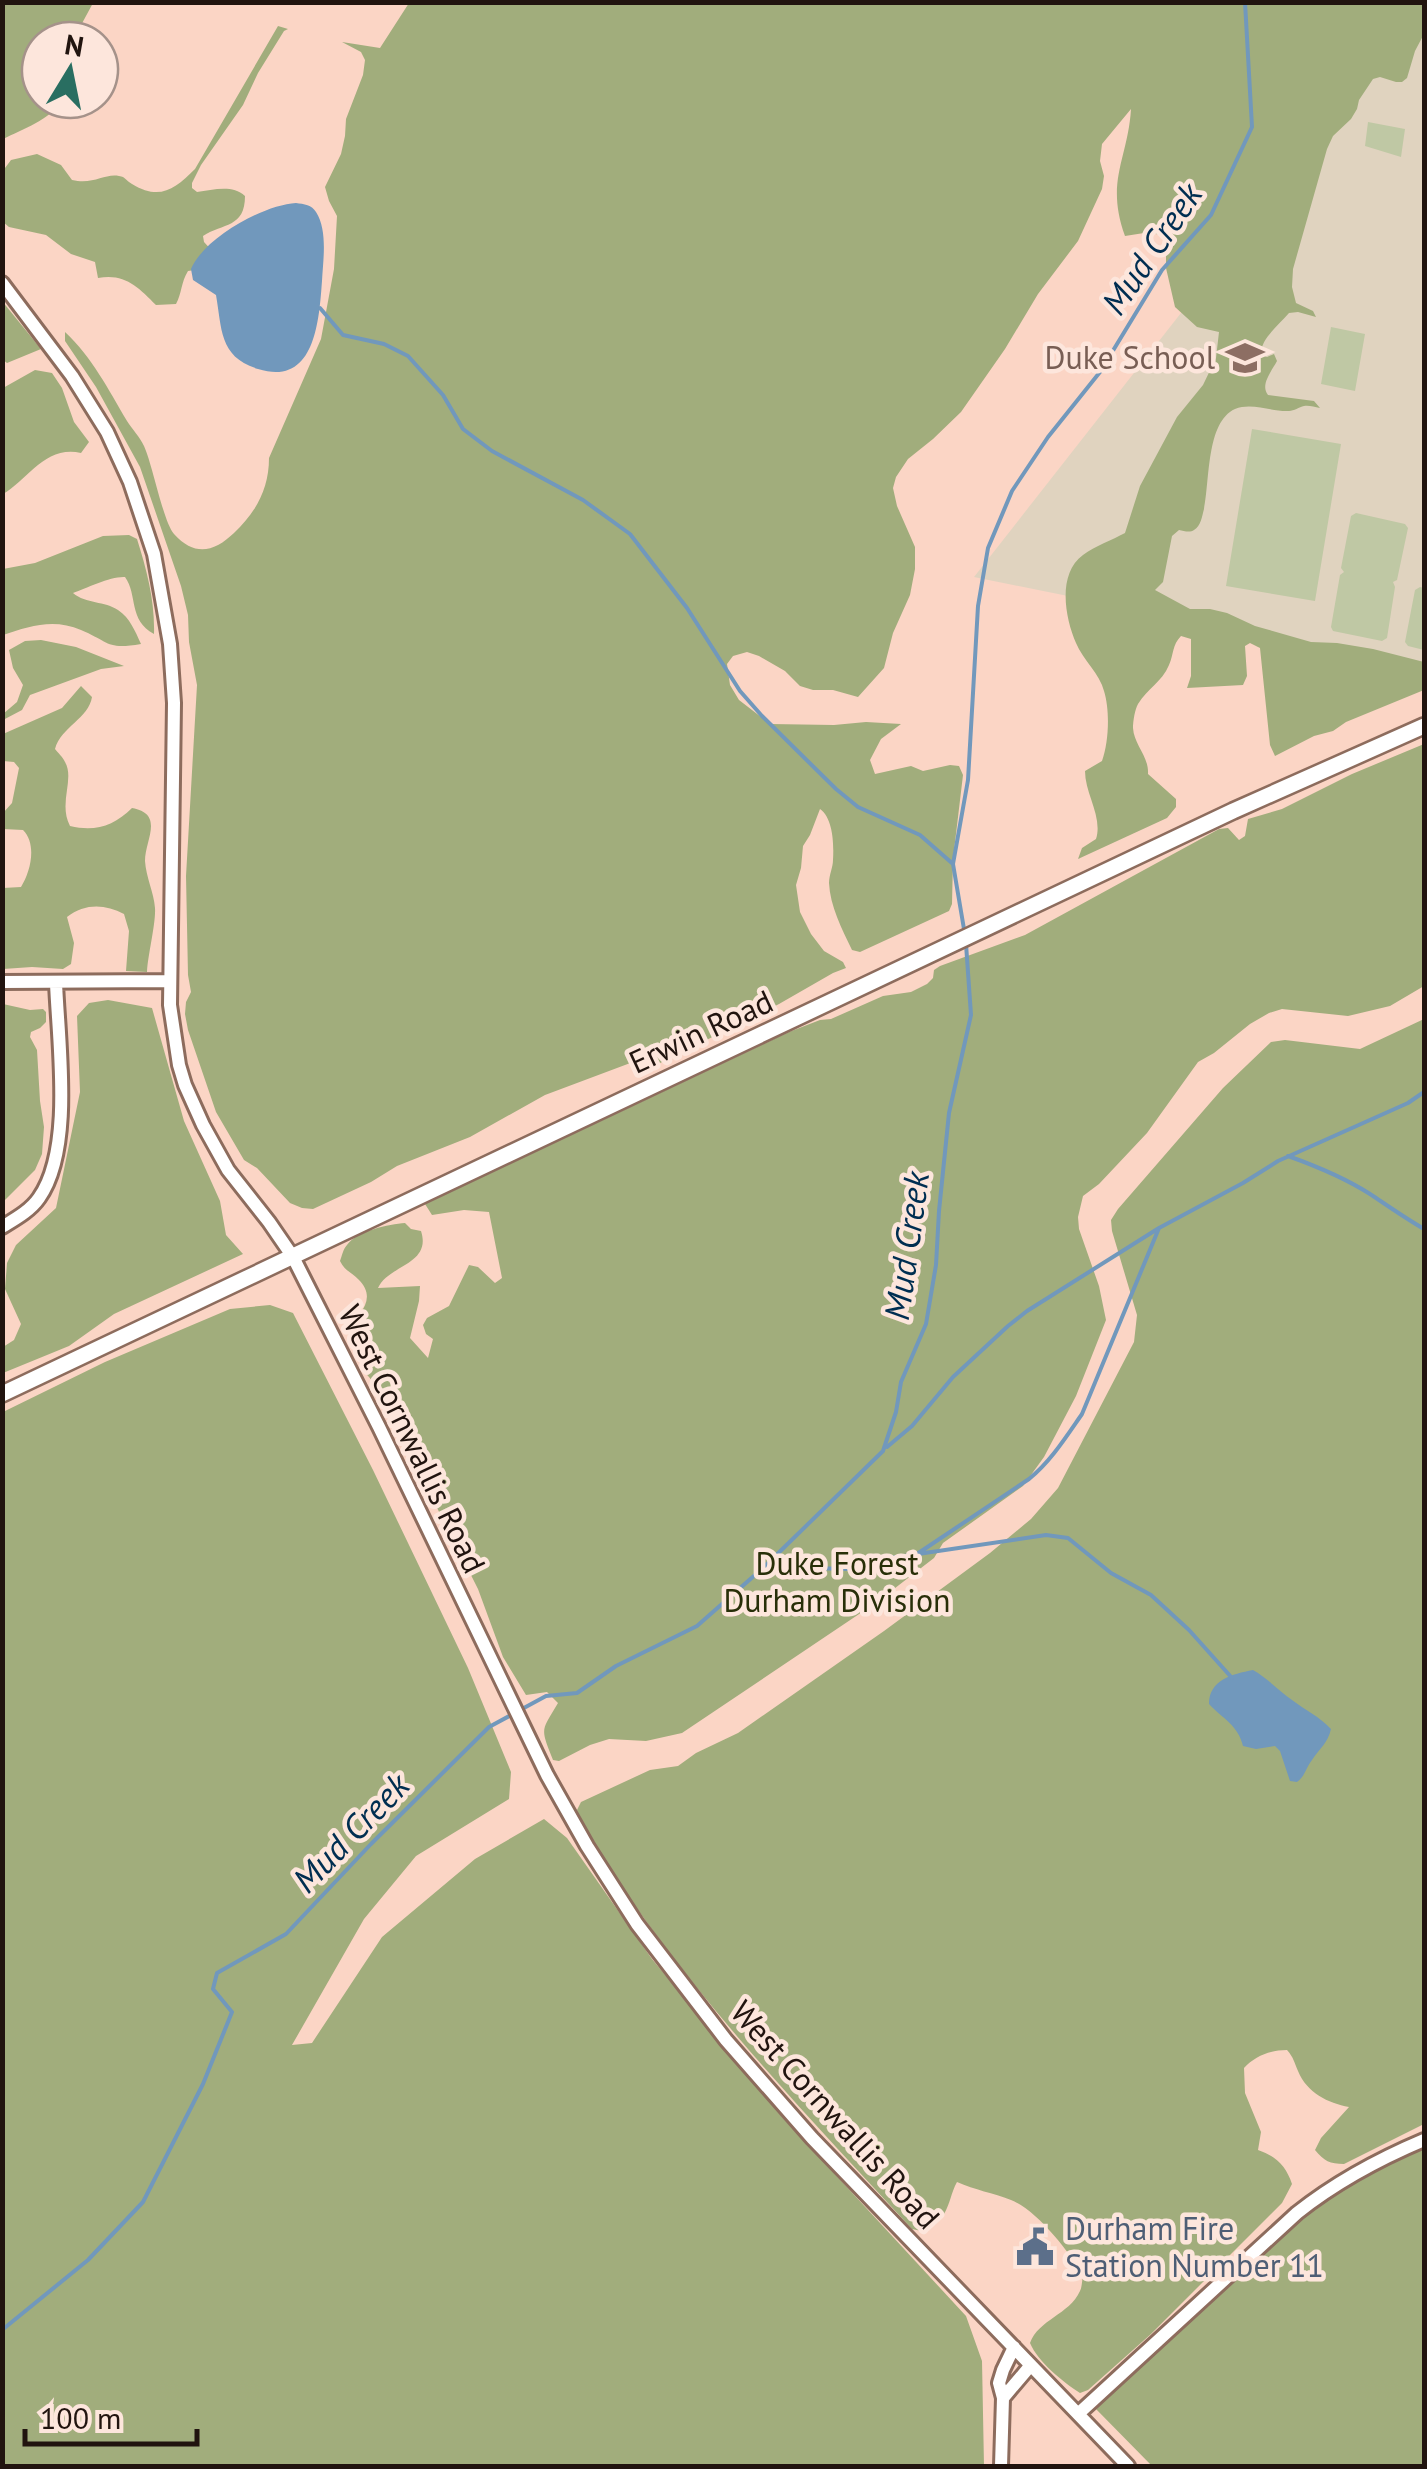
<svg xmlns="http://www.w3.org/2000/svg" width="1427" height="2469" font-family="'PT Sans',sans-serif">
<rect width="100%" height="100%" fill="#fbd5c5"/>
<!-- education -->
<path fill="#e0d3bf" d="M1424,3V668L974,577Z"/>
<!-- green -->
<path fill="#bfc8a4" d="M1368,122L1405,129L1401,157L1365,146Z
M1331,327L1365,334L1355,391L1321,384Z
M1252,429L1341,444L1315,601L1226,586Z
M1356,513L1405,524L1408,528L1397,580L1393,582L1395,587L1387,638L1382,641L1333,631L1331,627L1340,575L1344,572L1341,568L1351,516Z
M1420,587L1424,588V650L1408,646L1405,642L1415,590Z"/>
<!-- forest -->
<path fill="#a1ad7c" d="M3,2L93,3L73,40H40V100H62C50,120 23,129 3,139Z
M409,3H1424V34L1415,51L1407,78L1402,82H1396L1380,77L1373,79L1359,100L1357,109L1351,119L1333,136L1327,149L1293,269L1292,287L1296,303L1313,311L1316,317L1298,312L1289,313C1278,326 1260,339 1261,355L1267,357L1274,354L1277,361C1271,372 1260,385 1268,395L1314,401L1320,408C1314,407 1309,405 1304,406C1299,407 1294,411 1289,411C1272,412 1252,402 1235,409C1206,422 1210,481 1204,509C1202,516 1201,526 1194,530C1190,533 1184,531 1179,530L1172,536L1163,582L1155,590L1190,609H1210L1227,613L1255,626L1311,642L1337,643L1373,649L1424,662V690L1346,722L1333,731L1314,736L1275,756L1270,745L1260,648L1250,643L1245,646L1247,676L1243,685L1187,688L1191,676V639L1181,636C1172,645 1174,654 1169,665C1162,682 1147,689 1138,704C1135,709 1133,721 1133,728C1134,745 1149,756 1148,774L1176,799V807L1167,818L1078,859L1082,848L1096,839C1103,817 1085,794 1085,771L1102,761C1109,742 1110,710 1104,691C1100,674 1083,660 1076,643C1065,618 1057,574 1083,555C1095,546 1112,540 1125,533L1140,486L1177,417L1203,385L1216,358L1219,332L1197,327L1175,307L1166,268V235L1144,233L1125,236C1105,181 1128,159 1131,109L1102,144L1100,161L1104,176L1102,189L1078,241L1038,294L1005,349L961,412L933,439L908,459L896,477L893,488L897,506L915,547V569L910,595L893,633L884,668L858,697L833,690H813L800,686L785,671L759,656L747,652L733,656L727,664L730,685L739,700L770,724L834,725L866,722L901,724L881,739L870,760L875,774L911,766L923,771L950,765L959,766L963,775L953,859L952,904L949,911L860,952L852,950C842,929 830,906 829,883C829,875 833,867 833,860C834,844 833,818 820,809L810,835L803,846L801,868L796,885L800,912L811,934L824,951L843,962L846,968L833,973L779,1004L652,1067L654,1063L648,1060L633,1062L545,1095L470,1137L397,1166L371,1182L313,1209L302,1208L290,1203L257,1168L244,1160L216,1112L188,1030L185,1014L186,1002L191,992L188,975L186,876L197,685L189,642L188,615L181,586L140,467L96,387L65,341V332C92,357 108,389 127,421C132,429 140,437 144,446C153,466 163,521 174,534C195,557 214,552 234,533C256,512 269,489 269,458L321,339L334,269L337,216L329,201L325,187L341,154L345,136L346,119L363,75L365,60L361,52L342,42L380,48Z
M278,26L288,29L284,31L258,73L243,105L201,165L192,183V188L197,192C213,190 232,184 245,196C245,228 223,223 203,236L204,242L215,254L209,268L188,271C181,282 182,293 176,304L156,305C138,287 125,273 98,278L95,262L71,254L46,235L9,227L3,222L2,172L11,160L37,154L61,165L72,180C94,185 105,173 119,176C126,177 125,180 132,184C160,201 175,189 195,169Z
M2,301L41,349L7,363L3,360Z
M35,370L52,373L62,388L74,422L89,442L81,453C45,445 28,480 3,494V388Z
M129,535L137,539C147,571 155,601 154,634C128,620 138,595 125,577C111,576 87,588 73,593C86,604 105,601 118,610C130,618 135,631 141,644C106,650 110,642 81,630C54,618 29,626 3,635V569L35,563L103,536Z
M41,640L76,647L124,666L101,669L30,695L22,710L3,720V714L17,702L23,685L13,668L9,650L25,641Z
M81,686L92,697C89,718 61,727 55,749C58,753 63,757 65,762C75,779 58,803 70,826C95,832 114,826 132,808C165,814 145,840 145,861C146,877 154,893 155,908C156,923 148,954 147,972L126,971L129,931L124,914C105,904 85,903 67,917L74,943L71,964L63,969L32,967L3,969V888L21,887C31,871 37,844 23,830L3,829V813L12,803L19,768L14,762L3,761V734L62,708Z
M1424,744V986L1390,1006L1348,1016L1282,1009L1269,1013L1250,1024L1214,1053L1198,1062L1147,1133L1099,1184L1083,1196L1078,1217L1079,1229L1099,1286L1106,1320L1076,1396L1044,1457L1023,1486L943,1543L934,1558L877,1602L682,1733L646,1741L609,1739L590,1745L559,1761L553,1760C540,1727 541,1732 558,1703L547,1692L526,1695L503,1657L478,1589L425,1484L404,1448L380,1390L363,1370L361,1358L363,1346L351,1341L346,1329C360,1315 378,1298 358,1279C351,1272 345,1271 340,1261C342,1256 343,1249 347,1245C357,1231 389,1224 405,1223L411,1229L421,1231C432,1265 388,1265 378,1288L420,1286L419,1301L410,1338L428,1358L433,1339L426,1334L423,1325L427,1318L449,1306L469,1265L478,1267L495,1283L502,1278L489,1212L464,1210L432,1215L425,1204L789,1032L820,1020L831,1019L883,996L911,992L927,984L933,978L934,970L940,966L1025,935L1219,829L1228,828L1239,840L1245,836L1248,819L1282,809L1352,774Z
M108,1000L152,1008L184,1121L220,1201L226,1235L243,1254L114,1314L69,1346L3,1373V1347L14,1340L21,1324L5,1289L7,1263L16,1245L56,1208L80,1092L77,1016L89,1003Z
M3,1004L30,1010L43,1009L46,1012V1022L40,1028L31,1032L30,1037L37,1050L40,1101L44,1127L42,1154L35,1170L3,1202Z
M1424,1019V2124L1344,2164C1330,2164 1324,2161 1315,2150L1321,2138L1349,2107C1328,2103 1307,2093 1298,2071C1294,2062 1294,2058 1287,2050C1270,2050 1255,2056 1244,2068L1245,2093L1261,2132L1258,2150C1276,2156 1286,2166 1292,2184L1282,2203L1151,2334L1088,2390L1080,2393C1063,2382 1038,2362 1030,2343C1039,2319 1069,2315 1080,2291C1082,2287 1082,2281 1083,2275C1068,2251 1038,2211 1011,2200C993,2193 975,2190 957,2182C951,2193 950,2204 944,2214C940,2221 932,2227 926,2232L912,2229C824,2134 734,2040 657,1936C629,1899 605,1860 580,1822L577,1810L581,1802L650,1770L678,1766L696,1753L738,1733L884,1631L990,1553L1031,1519L1058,1488L1134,1342L1137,1315L1112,1231L1111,1220L1118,1209L1223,1088L1271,1042L1285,1040L1360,1049Z
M270,1305L293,1313L373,1470L468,1668L511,1772L509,1799L416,1856L364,1919L292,2045L312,2043L382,1937L475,1859L544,1819L567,1838L652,1959L783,2118L966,2316L982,2361L984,2466H3V1412L105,1362L230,1309Z
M1424,2144V2466H1152L1094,2407L1103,2395L1193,2318L1236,2272L1291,2223L1338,2189Z"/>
<!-- water -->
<path fill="#7198bc" d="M296,203C304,204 312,205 316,212C328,231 323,260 322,281C319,321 315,387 258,369C219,357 222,329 216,295L193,280L191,269C204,238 263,205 296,203Z
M1253,1670C1267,1678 1278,1690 1292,1700C1305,1710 1319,1716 1331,1729C1328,1743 1320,1748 1312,1760C1305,1769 1306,1775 1297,1782L1290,1781L1280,1751L1275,1746L1256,1749L1243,1746C1238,1725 1223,1719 1209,1704C1209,1680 1232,1674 1253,1670Z"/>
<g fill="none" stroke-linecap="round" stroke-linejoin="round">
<!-- stream -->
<path stroke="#7198bc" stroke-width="4" d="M320,308L343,335L384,344L408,356L443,395L463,429L492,451L583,500L630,534L687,608L740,691L762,716L836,789L858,807L920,835L953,864
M965,935L953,864L968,780L978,606L988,548L1012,491L1048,437L1100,372L1162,270L1211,215L1252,127L1245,2
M1288,1156C1316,1166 1345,1178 1370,1194C1388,1206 1405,1218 1424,1229
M887,1447L912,1426L953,1377L1008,1326L1027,1311L1159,1228L1243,1183L1278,1161L1408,1103L1424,1092
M917,1554L1029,1479C1051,1461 1066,1437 1082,1414L1159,1228
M764,1567L850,1569L884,1559L1046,1535L1068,1538L1111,1573L1151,1595L1189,1630L1232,1678
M522,1709L546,1696L577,1693L616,1666L697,1626L764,1567L883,1451L896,1412L901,1382L926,1324L936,1265L939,1211L949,1113L971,1015L966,944
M2,2330L88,2260L143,2202L203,2084L232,2012L213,1989L217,1973L286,1934L371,1844L489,1727L513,1714"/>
<!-- minor casing -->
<g stroke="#8d6c5d" stroke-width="18">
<path id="minor" d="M2,283L72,376L107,432L130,482L154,554L170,644L174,703L170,1005L179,1065L185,1085L203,1125L228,1170L269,1222L293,1257L379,1427L547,1775L587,1846L637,1924L726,2040L812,2138L1128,2466
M2,982L169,981
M2,1227C15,1219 30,1211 39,1198C74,1149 58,1041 56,982
M1003,2398L1031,2365
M1078,2414L1297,2213C1336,2182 1379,2159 1424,2140
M1001,2466L1003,2398L999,2383L1003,2370L1014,2347"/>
</g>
<!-- major casing -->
<g stroke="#8d6c5d" stroke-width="20">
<path id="major" d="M2,1394L1233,811L1424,726"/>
</g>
<!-- minor -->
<use href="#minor" stroke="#fff" stroke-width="12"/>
<!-- major -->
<use href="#major" stroke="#fff" stroke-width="15"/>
</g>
<!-- icons -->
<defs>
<g id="school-bare" transform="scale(3)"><path d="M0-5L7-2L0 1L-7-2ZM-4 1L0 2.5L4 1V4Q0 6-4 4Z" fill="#8d6e63" stroke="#fde6dc" stroke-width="2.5" paint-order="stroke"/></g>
<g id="civic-bare" transform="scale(3)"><path d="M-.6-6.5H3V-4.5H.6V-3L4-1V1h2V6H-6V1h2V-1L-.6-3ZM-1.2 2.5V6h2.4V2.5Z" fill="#5c6f8a" stroke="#fde6dc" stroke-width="2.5" paint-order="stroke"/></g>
</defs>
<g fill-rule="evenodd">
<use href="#school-bare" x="1245" y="358"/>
<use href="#civic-bare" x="1035" y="2247"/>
</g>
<g text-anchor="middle" stroke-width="9" stroke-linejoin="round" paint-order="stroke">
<!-- education labels -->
<g font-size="32" fill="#785e54" stroke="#fde6dc" text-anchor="end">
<text x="1215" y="369">Duke School</text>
</g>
<!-- street labels -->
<g font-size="32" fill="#21140f" stroke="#fde6dc">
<text transform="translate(701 1032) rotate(-25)" y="11">Erwin Road</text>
<text transform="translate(412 1439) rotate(64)" y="11">West Cornwallis Road</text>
<text transform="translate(835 2115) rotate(48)" y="11">West Cornwallis Road</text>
</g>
<!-- park labels -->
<g font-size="32" fill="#282f08" stroke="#fde6dc">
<text x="837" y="1575">Duke Forest<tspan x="837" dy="37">Durham Division</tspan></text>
</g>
<!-- service labels -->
<g font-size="32" fill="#4e5e75" stroke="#fde6dc" text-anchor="start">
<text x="1065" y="2240">Durham Fire<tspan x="1065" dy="37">Station Number 11</tspan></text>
</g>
<!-- water labels -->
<g font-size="35" font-style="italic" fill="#002e51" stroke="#fde6dc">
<text transform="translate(1152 249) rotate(-56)" y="12">Mud Creek</text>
<text transform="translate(907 1246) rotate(-82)" y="12">Mud Creek</text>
<text transform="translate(351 1833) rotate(-46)" y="12">Mud Creek</text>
</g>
</g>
<!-- border -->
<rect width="1427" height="2469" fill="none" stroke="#21140f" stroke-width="10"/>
<!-- north arrow -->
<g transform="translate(70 70) rotate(10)"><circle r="48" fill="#fde6dc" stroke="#a5928a" stroke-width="2.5"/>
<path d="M0-8L18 38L0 25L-18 38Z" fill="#296e61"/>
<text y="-15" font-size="28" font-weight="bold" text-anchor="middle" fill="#21140f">N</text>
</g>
<!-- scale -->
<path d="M25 2429v15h172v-15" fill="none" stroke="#21140f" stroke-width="5"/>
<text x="40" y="2429" font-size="30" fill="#21140f" stroke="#fde6dc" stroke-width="8" paint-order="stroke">100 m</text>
</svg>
